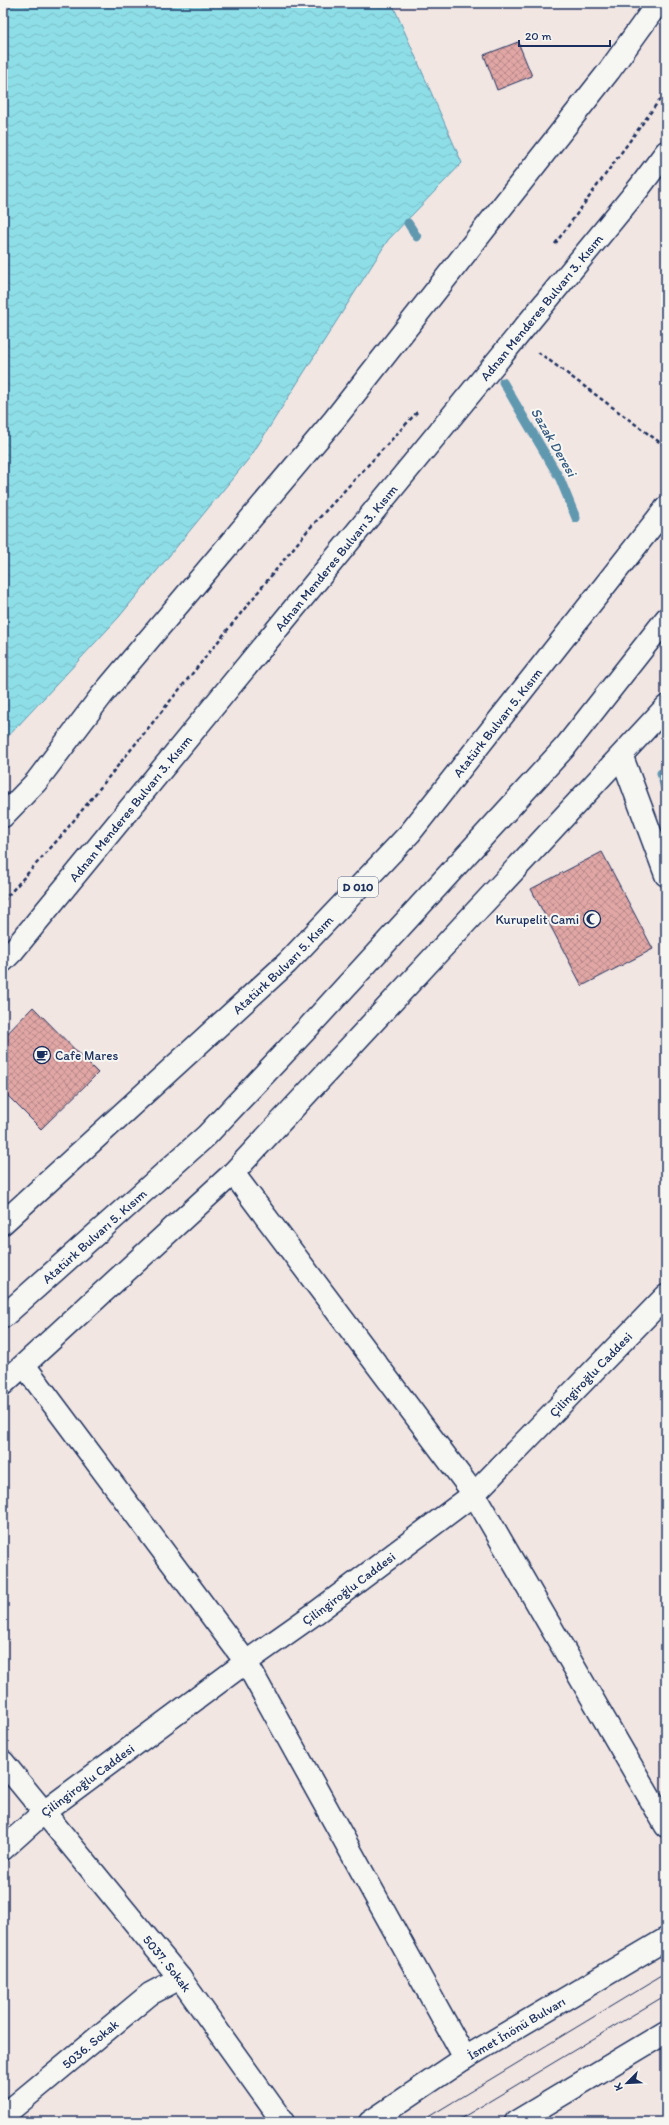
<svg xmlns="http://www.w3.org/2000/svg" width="669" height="2125" font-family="Itim,sans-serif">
<defs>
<pattern id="water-waves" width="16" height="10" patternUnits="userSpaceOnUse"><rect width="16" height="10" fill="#8edee7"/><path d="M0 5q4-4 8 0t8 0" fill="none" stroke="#7abfc9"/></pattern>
<pattern id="building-cross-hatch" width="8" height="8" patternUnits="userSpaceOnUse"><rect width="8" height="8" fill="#e1a7a5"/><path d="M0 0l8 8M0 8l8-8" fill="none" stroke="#b6888a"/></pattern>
</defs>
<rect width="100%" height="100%" fill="#f2e6e3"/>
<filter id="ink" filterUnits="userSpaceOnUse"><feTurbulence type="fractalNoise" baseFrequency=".025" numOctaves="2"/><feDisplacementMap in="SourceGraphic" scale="8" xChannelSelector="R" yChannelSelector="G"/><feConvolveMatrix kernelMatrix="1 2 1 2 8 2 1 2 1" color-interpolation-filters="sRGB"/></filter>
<g filter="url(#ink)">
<!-- water -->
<path fill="url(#water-waves)" stroke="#6098b0" d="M3,3H392L462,163L388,240L251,456L119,617L3,742Z"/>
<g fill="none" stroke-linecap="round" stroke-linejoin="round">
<!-- stream -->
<path stroke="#6098b0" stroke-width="9" d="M408,223L417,237
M503,382L560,479L576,518
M661,773L666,793"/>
</g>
<!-- building -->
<path fill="url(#building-cross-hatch)" stroke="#1b2f5e" d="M518,42L532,76L497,90L484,55Z
M602,852L653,949L582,986L531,889Z
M33,1007L98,1073L41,1129L3,1091V1038Z"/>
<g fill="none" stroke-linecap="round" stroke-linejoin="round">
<!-- minor casing -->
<g stroke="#1b2f5e" stroke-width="25">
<g id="minor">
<path d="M622,757L666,875"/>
<path d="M3,816L36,782L102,695L334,420L609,71L658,3"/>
<path d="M233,1173L474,1494L666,1826"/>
<path d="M24,1365L246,1662L465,2058"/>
<path d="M3,1384L233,1173L666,707"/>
<path id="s1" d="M3,1762L180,1978L283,2122"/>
<path id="s2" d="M3,1849L44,1812L246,1662L317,1612L474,1494L666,1296"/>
<path id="s3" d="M3,2116L150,1994L180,1978"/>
</g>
</g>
<!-- major casing -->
<g stroke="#1b2f5e" stroke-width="25">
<g id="major">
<path id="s4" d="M3,961L12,952L639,188L666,152"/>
<path id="s5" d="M370,2122L465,2058L666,1939"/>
<path d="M516,2122L666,2032"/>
</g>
</g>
<!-- highway casing -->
<g stroke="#1b2f5e" stroke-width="25">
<g id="highway">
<path id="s6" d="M3,1223L287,963L410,833L666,508"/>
<path id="s7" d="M3,1317L206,1136L306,1030L566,746L666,619"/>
</g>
</g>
<!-- path -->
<path stroke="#1b2f5e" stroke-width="2.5" stroke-dasharray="4 3" stroke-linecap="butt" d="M555,244L666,91
M538,352L666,447
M3,901L62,835L308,530L419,410"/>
<!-- minor -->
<use href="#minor" stroke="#f6f6f2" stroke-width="22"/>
<!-- major -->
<use href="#major" stroke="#f6f6f2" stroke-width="22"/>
<!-- highway -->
<use href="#highway" stroke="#f6f6f2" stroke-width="22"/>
<!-- tram -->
<path stroke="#1b2f5e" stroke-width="1" d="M420,2122L666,1973
M455,2122L666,1995"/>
</g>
</g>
<!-- icons -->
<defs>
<g id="mosque-ring" transform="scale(0.9)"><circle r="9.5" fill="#f6f6f2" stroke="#1b2f5e" stroke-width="1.5"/><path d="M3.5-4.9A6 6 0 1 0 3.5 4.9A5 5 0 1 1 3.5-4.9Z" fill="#1b2f5e"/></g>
<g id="cafe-ring" transform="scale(0.9)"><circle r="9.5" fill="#f6f6f2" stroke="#1b2f5e" stroke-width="1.5"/><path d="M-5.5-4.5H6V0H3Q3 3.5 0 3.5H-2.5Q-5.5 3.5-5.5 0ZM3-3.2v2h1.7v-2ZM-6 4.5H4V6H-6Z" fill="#1b2f5e"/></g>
</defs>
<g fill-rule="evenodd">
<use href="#mosque-ring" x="592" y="919"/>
<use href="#cafe-ring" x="42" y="1055"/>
</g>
<g text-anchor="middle" stroke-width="4" stroke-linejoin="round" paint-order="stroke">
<!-- shield labels -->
<rect fill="#f6f6f2" stroke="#5d6b8a" stroke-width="1" x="338" y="877" width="40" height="20" rx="3"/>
<g font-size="12" font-weight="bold" fill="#1b2f5e">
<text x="358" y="891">D 010</text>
</g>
<!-- street labels -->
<g font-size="13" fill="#1b2f5e" stroke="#f6f6f2">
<text dy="5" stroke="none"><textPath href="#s4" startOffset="847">Adnan Menderes Bulvarı 3. Kısım</textPath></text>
<text dy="5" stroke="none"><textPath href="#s4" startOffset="523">Adnan Menderes Bulvarı 3. Kısım</textPath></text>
<text dy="5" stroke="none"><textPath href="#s6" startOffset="705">Atatürk Bulvarı 5. Kısım</textPath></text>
<text dy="5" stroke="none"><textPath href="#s4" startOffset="199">Adnan Menderes Bulvarı 3. Kısım</textPath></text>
<text dy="5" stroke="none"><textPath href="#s6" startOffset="381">Atatürk Bulvarı 5. Kısım</textPath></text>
<text dy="5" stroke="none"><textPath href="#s7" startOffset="122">Atatürk Bulvarı 5. Kısım</textPath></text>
<text dy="5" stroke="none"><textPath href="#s2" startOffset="757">Çilingiroğlu Caddesi</textPath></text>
<text dy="5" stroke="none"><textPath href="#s2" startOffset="433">Çilingiroğlu Caddesi</textPath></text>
<text dy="5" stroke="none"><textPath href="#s2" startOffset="109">Çilingiroğlu Caddesi</textPath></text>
<text dy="5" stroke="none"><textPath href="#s1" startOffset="260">5037. Sokak</textPath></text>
<text dy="5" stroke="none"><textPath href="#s5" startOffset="174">İsmet İnönü Bulvarı</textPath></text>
<text dy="5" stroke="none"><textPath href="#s3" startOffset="113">5036. Sokak</textPath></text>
</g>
<!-- poi labels -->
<g font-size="13" fill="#1b2f5e" stroke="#f6f6f2" text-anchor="end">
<text x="579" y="924">Kurupelit Cami</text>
<text x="55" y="1060" text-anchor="start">Cafe Mares</text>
</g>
<!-- water labels -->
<g font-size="14" font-style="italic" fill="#385b80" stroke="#f6f6f2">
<text transform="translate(554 442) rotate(60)" y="5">Sazak Deresi</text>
</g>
</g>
<!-- margin -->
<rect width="669" height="2125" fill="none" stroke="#f6f6f2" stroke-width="16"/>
<rect x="8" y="8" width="653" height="2109" fill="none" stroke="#1b2f5e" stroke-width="1.5" filter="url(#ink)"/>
<!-- north arrow -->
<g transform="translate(627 2083) rotate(246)" stroke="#f6f6f2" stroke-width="3" paint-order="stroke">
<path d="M0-3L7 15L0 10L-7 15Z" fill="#1b2f5e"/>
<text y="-6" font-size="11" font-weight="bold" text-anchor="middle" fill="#1b2f5e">K</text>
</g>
<!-- scale -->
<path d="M519 40v6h91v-6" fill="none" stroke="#1b2f5e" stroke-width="2"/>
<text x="525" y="40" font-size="12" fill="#1b2f5e" stroke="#f6f6f2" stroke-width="3" paint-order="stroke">20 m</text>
</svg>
